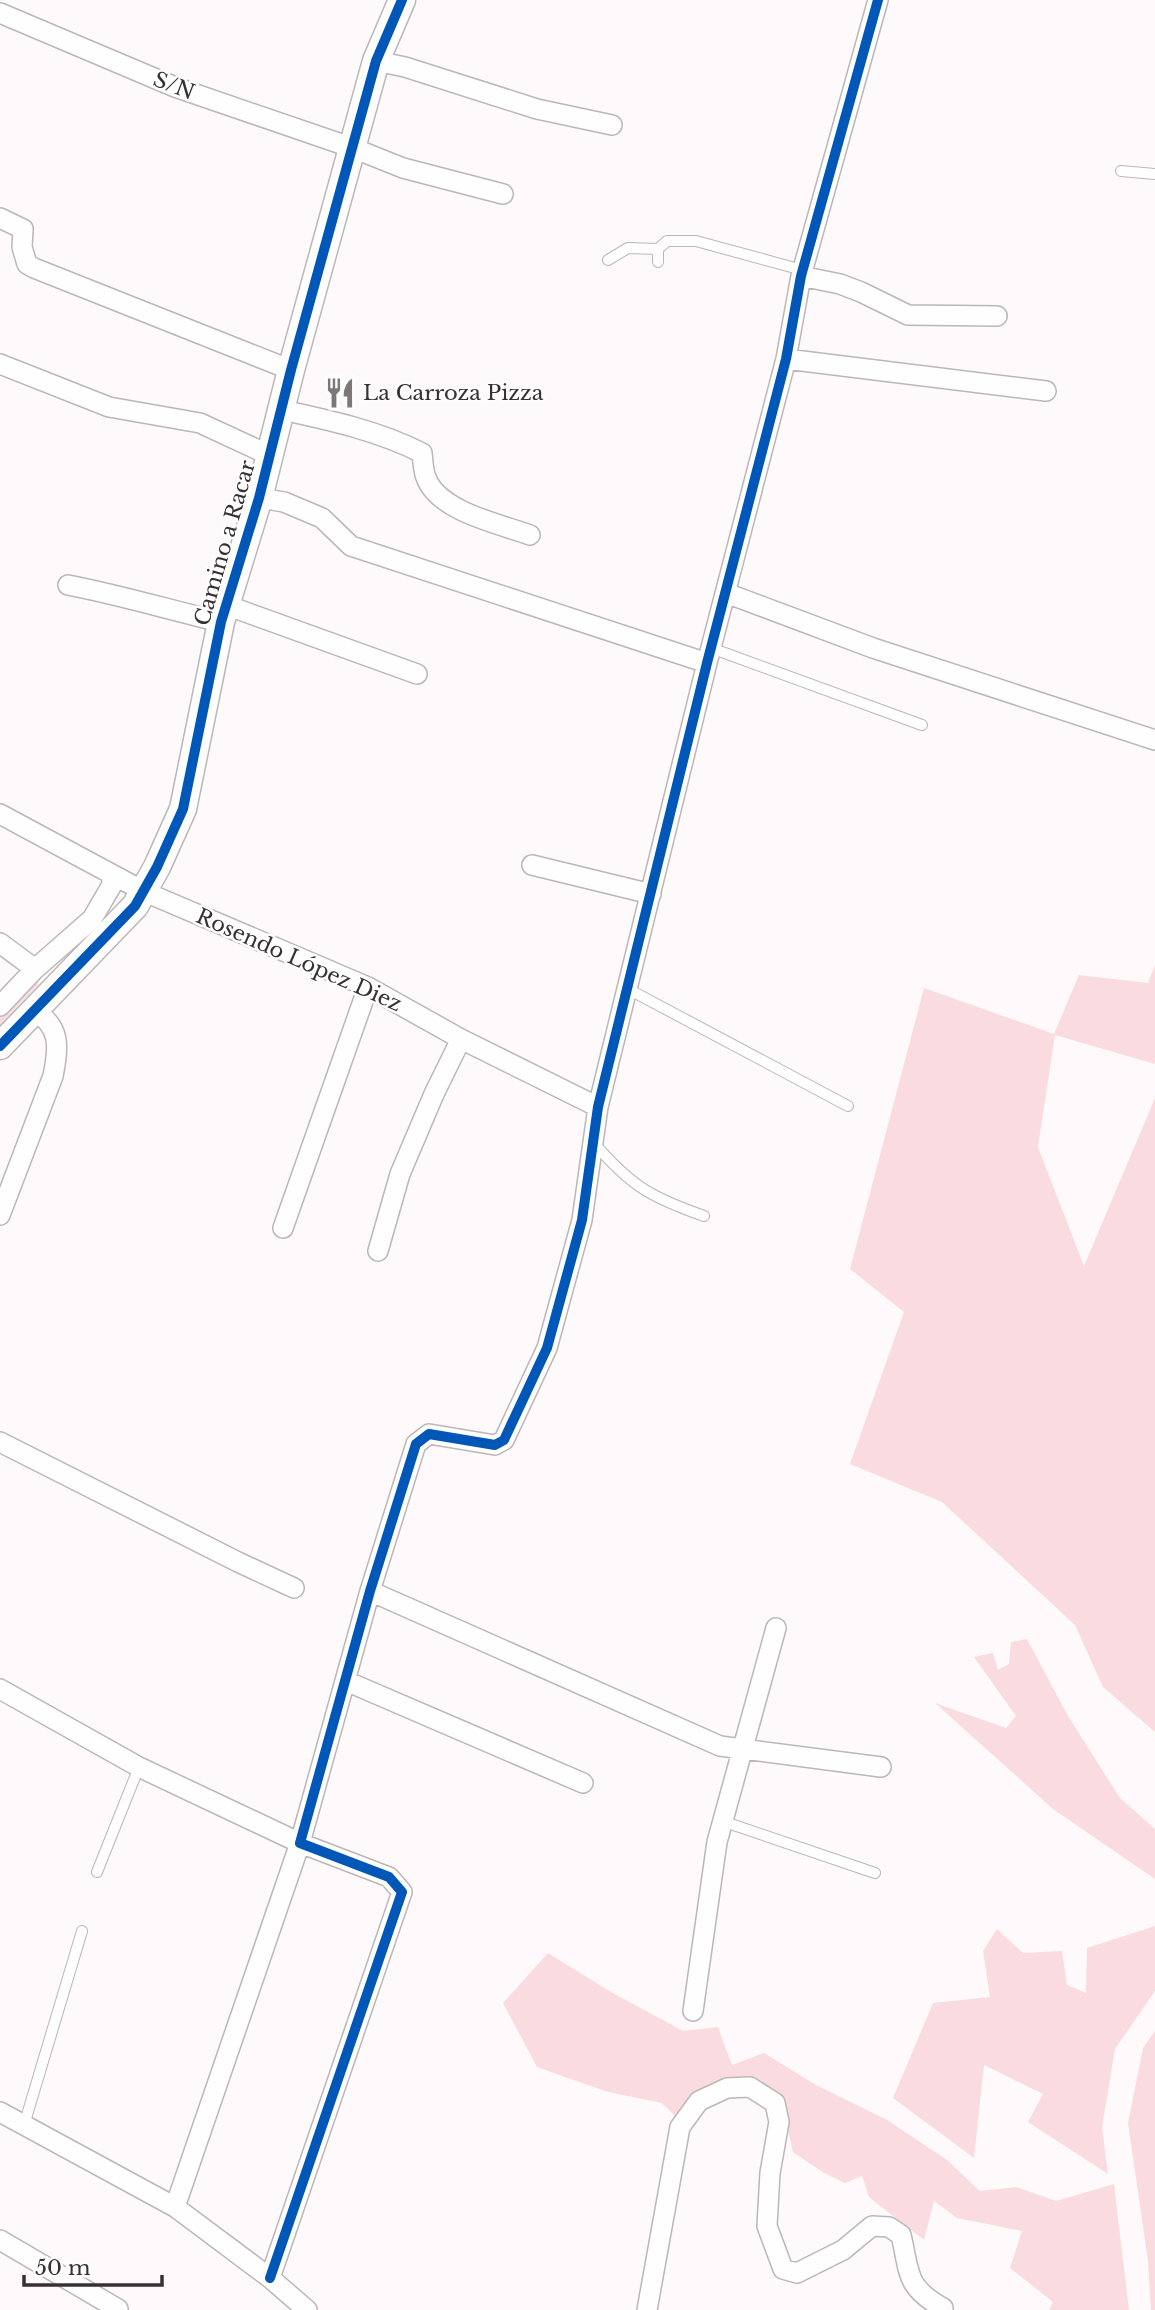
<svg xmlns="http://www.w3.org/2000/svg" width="1155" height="2310" font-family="'Libre Baskerville',serif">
<rect width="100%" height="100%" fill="#fef9fa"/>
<!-- green -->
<path fill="#fadce0" d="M1155,965V1064L1055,1035L1038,1147L1084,1266L1155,1098V1732L1103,1687L1075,1625L942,1502L850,1464L904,1312L850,1269L924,988L1054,1034L1079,975L1148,983Z
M39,971L38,985L0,1025V1014Z
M1027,1639L1068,1716L1120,1798L1155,1829V1879L1053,1809L935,1703L1006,1728L1016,1716L974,1657L993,1653L998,1670L1009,1664L1011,1642Z
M1155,1926V1991L1115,2049L1102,2127L1108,2174L1028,2122L1043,2094L984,2065L974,2158L893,2098L933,2003L990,1997L983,1951L997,1929L1023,1953L1062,1951L1067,1985L1086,1993L1087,1948Z
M548,1953L611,1992L683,2031L718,2027L732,2065L764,2053L816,2085L887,2120L947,2160L980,2191L1016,2187L1056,2201L1114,2184L1129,2310H1049L1053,2302L1010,2268L1022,2231L957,2218L934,2201L924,2240L869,2197L862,2176L845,2183L824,2173L793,2152L782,2105L723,2080L695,2091L675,2116L662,2103L608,2092L537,2067L503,2003Z
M1155,2031V2310H1151L1148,2261L1128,2123L1143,2048Z"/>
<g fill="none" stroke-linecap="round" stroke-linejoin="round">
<!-- lane casing -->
<g stroke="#bcb7b7" stroke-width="12">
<path id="lane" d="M1121,171L1155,174
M608,260L628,248L658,249
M658,262V249L667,241H696L795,268L801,276
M711,648L922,725
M628,989L848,1106
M593,1142C631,1186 650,1197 704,1216
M722,1821L875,1873
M97,1872L139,1767
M24,2125L82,1931"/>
</g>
<!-- street casing -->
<g stroke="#bcb7b7" stroke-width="22">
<path id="street" d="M0,13L175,87L353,148L403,168L503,194
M376,61L405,67L537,109L612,125
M0,218L23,229L22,247L27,264L34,268L291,370
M801,276L840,284L861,292L908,315L997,316
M786,359L1046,391
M0,364L109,407L200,423L269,455
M282,410C329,420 379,431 422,453C423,461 423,472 427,480C441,512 500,524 530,535
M259,498L284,502L322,518L351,546L707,663
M68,585C120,595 170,610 221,622
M726,593L873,648L1155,740
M226,605L417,674
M0,814L145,892L368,987L461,1039L598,1107
M532,865L651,894
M0,943L35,969L92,919L113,883L110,874
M0,1006L35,969
M0,1215L53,1076C59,1047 61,1026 33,1010
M283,1228L368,987
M378,1251L400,1174L434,1094L461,1039
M0,1442L238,1562L294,1588
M370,1591L720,1746L881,1767
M346,1681L583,1783
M0,1689L139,1767L300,1843L175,2207
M693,2011L717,1842L776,1628
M0,2112L175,2207L270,2278L307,2310
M0,2240L118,2309
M270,2278L402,1892L389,1877L300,1843L370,1591L416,1444L429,1434L495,1445L504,1440L547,1348L582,1220L598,1107L707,663L786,359L801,276L878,0
M647,2310L680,2127L699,2101L727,2088L750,2087L775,2103L779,2122L770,2173L767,2226L783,2269L797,2273L843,2250L872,2226L889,2227L901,2235C910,2273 905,2287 943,2308"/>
</g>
<!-- secondary casing -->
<g stroke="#bcb7b7" stroke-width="29">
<path id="secondary" d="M0,1046L135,906L157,867L183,809L221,622L259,498L291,370L376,61L402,0"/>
</g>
<!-- lane -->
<use href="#lane" stroke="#fffefe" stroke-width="10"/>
<!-- street -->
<use href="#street" stroke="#fffefe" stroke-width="19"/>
<!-- secondary -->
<use href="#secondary" stroke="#fffefe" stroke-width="26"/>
<!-- cycleway casing -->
<g stroke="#fff" stroke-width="15">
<path id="cycleway" d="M0,1046L135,906L157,867L183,809L221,622L259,498L291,370L376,61L402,0
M270,2278L402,1892L389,1877L300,1843L370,1591L416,1444L429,1434L495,1445L504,1440L547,1348L582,1220L598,1107L707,663L786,359L801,276L878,0"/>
</g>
<!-- cycleway -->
<use href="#cycleway" stroke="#0057b8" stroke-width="10"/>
</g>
<!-- icons -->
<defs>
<g id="restaurant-bare" transform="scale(2.415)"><path d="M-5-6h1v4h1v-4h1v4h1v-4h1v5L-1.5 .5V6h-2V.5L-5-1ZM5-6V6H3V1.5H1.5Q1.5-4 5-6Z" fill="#7d7778" stroke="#fff" stroke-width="2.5" paint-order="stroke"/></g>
</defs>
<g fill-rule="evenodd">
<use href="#restaurant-bare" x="340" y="393"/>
</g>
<g text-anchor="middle" stroke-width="5" stroke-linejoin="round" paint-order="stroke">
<!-- street labels -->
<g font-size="21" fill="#383132" stroke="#fff">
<text transform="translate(174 86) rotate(21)" y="7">S/N</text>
<text transform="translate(225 543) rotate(-74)" y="7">Camino a Racar</text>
<text transform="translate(299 960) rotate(24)" y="7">Rosendo López Diez</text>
</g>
<!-- poi labels -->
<g font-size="21" fill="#383132" stroke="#fff" text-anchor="start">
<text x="363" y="400">La Carroza Pizza</text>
</g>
</g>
<!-- scale -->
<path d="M24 2275v10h138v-10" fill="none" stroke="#383132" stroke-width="3.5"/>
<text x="35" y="2275" font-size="21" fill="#383132" stroke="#ffffff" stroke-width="5" paint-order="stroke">50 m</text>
</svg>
